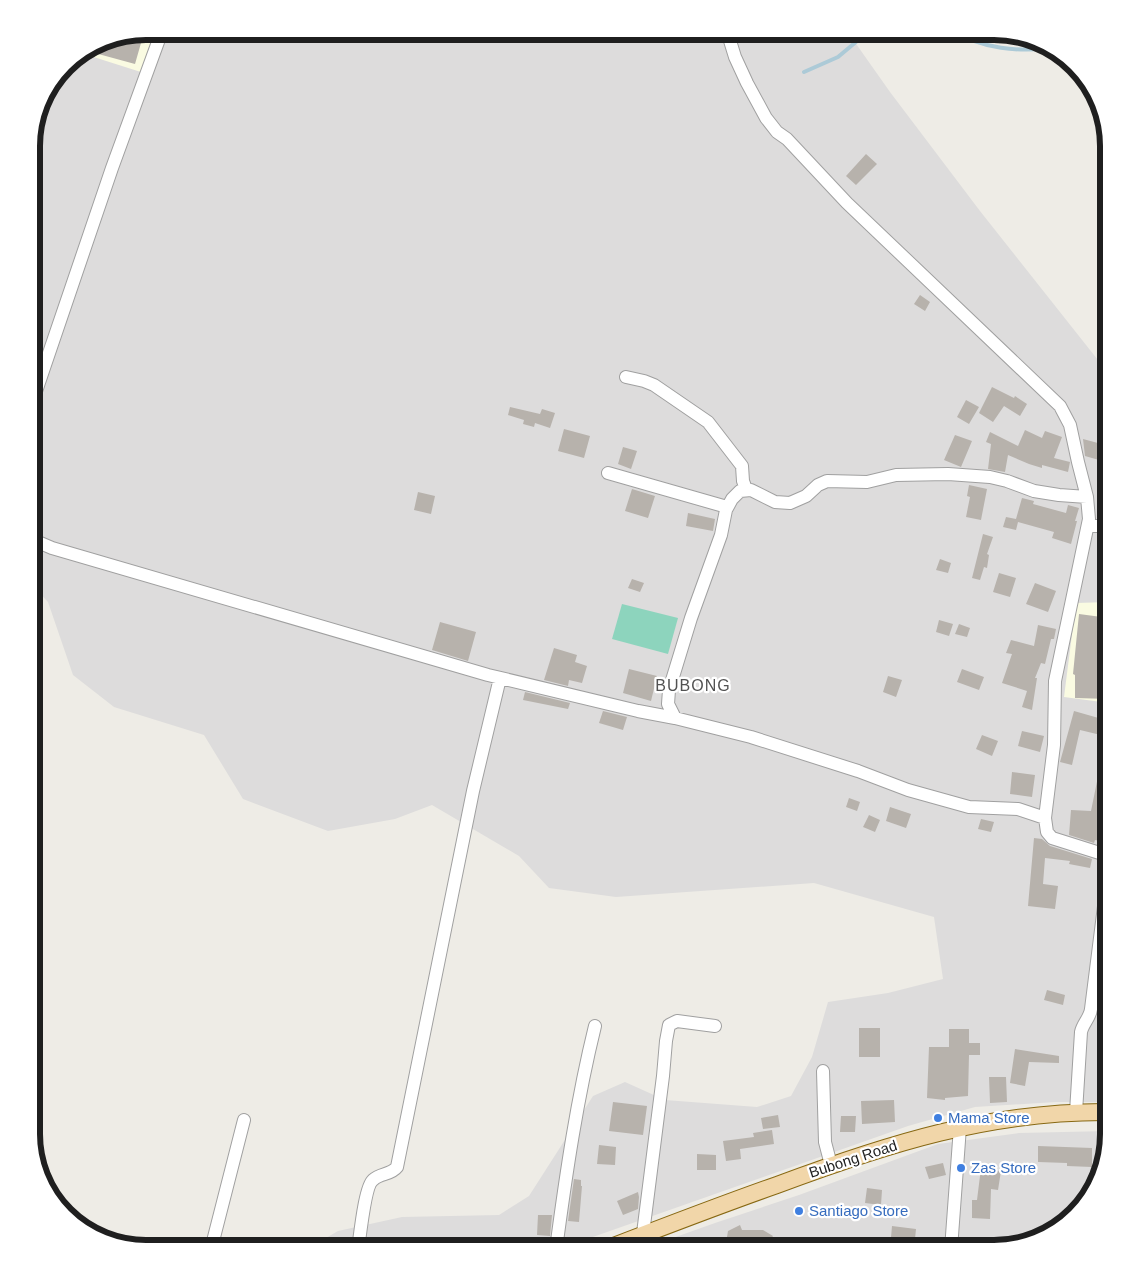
<svg xmlns="http://www.w3.org/2000/svg" width="1140" height="1280" font-family="Arial,sans-serif">
<rect width="100%" height="100%" fill="#eeece6"/>
<!-- residential -->
<path fill="#dddcdc" d="M146,31H847L890,92L980,211L1109,374V1102H1056L975,1107L908,1126L590,1238L556,1249H307L338,1231L402,1217L499,1215L529,1196L593,1096L625,1082L665,1100L757,1107L791,1096L812,1057L828,1002L888,993L943,979L934,917L814,883L616,897L549,888L519,856L432,805L395,819L328,831L243,799L204,735L114,707L73,675L48,602L31,584L32,138L43,95L70,60L102,40Z
M1109,1131L1097,1184L1064,1225L994,1249H642L715,1223L799,1195L938,1144L1019,1133Z"/>
<!-- education -->
<path fill="#fafbe2" d="M146,31H157L144,73L81,53L102,40Z
M1109,602V703L1064,697L1076,603Z"/>
<!-- pitch -->
<path fill="#8dd4bd" d="M622,604L678,618L668,654L612,639Z"/>
<g fill="none" stroke-linecap="round" stroke-linejoin="round">
<!-- stream -->
<path stroke="#accad7" stroke-width="4" d="M954,31C982,49 1019,52 1051,48
M804,72L838,57L869,31"/>
</g>
<!-- building -->
<path fill="#b7b2ac" d="M118,37L141,43L135,64L91,52L93,46L102,40Z
M866,154L877,164L856,185L846,176Z
M920,295L930,302L925,311L914,304Z
M992,387L1014,398L1015,396L1027,404L1020,416L1004,406L993,422L979,413Z
M966,400L979,407L969,424L957,417Z
M510,407L540,414L542,409L555,413L550,428L535,423L534,427L523,424L524,420L508,415Z
M564,429L590,436L584,458L558,451Z
M1025,430L1042,438L1045,431L1062,437L1054,458L1070,462L1068,472L1042,465V468L1029,464L1008,455L1005,472L988,469L991,444L986,442L990,432L1018,446Z
M955,435L972,441L961,467L944,460Z
M1083,439L1109,446L1106,462L1085,456Z
M623,447L637,451L631,469L618,464Z
M969,485L987,489L981,520L966,517L970,497L967,496Z
M632,489L655,496L648,518L625,511Z
M418,492L435,496L431,514L414,510Z
M1022,498L1034,501L1033,504L1066,513L1068,505L1079,508L1075,521H1077L1071,544L1052,538L1054,532L1018,522L1016,530L1003,527L1006,517L1016,519Z
M688,513L715,519L713,531L686,526Z
M983,534L993,537L987,554L989,555L987,568L984,567L980,580L972,578Z
M940,559L951,563L948,573L936,570Z
M999,573L1016,578L1010,597L993,592Z
M632,579L644,583L640,592L628,588Z
M1035,583L1056,591L1048,612L1026,604Z
M1079,614L1109,618V699L1075,698V675L1073,674Z
M939,620L953,624L949,636L936,632Z
M440,622L476,632L468,661L432,650Z
M959,624L970,628L967,637L955,634Z
M1038,625L1056,629L1054,639H1051L1045,664L1041,663L1035,678H1037L1032,710L1022,707L1027,691L1002,683L1012,654L1006,653L1011,640L1034,646Z
M554,648L577,655L575,662L587,666L582,683L569,680L568,686L544,680Z
M629,669L657,676L651,701L623,693Z
M962,669L984,677L979,690L957,682Z
M888,676L902,680L896,697L883,692Z
M525,692L570,703L568,709L523,700Z
M603,711L627,717L623,730L599,723Z
M1074,711L1109,721L1105,736L1080,730L1072,765L1060,762Z
M1022,731L1044,736L1040,752L1018,746Z
M982,735L998,741L992,756L976,749Z
M1104,747H1109V800L1100,841L1095,840L1094,843L1069,835L1071,810L1091,811Z
M1012,772L1035,775L1032,797L1010,794Z
M849,798L860,802L857,811L846,807Z
M890,807L911,814L906,828L886,821Z
M869,815L880,820L875,832L863,827Z
M981,819L994,822L991,832L978,829Z
M1034,838L1042,839L1050,846L1092,859L1090,868L1069,864L1070,861L1045,858L1043,884L1058,886L1055,909L1028,906Z
M1102,984L1109,985V1007L1100,1006Z
M1047,990L1065,995L1063,1005L1044,1000Z
M859,1028H880V1057H859Z
M949,1029H969V1043H980V1055H969L968,1096L945,1098V1100L927,1098L929,1047H949Z
M1015,1049L1059,1056V1063L1029,1062L1025,1086L1010,1083Z
M989,1077H1006L1007,1102L990,1103Z
M894,1100L895,1122L862,1124L861,1101Z
M613,1102L647,1106L643,1135L609,1131Z
M778,1115L780,1127L763,1129L761,1118Z
M841,1116H856L855,1132H840Z
M772,1130L774,1144L740,1149L741,1159L726,1161L723,1141L754,1137L753,1133Z
M599,1145L616,1147L615,1165L597,1164Z
M1038,1146L1092,1148V1167L1067,1166V1163L1038,1162Z
M697,1154L716,1155V1170H697Z
M943,1163L946,1175L929,1179L925,1167Z
M981,1168L1001,1171L998,1190L991,1189L990,1219L972,1218V1200H977Z
M574,1179L581,1180V1186H582L579,1222L568,1221Z
M867,1188L882,1190L881,1205L865,1203Z
M638,1192L639,1197L638,1209L623,1215L617,1201Z
M538,1215H552L550,1236L537,1235Z
M740,1225L742,1230H763L773,1236L764,1249H725L728,1231Z
M892,1226L916,1229L914,1249H890Z"/>
<g fill="none" stroke-linecap="round" stroke-linejoin="round">
<!-- minor casing -->
<g stroke="#a0a0a0" stroke-width="14">
<path id="minor" d="M727,31L735,57L747,83L766,118L777,132L787,139L847,203L1060,406L1070,425L1078,462L1087,497L1089,519L1055,681L1054,745L1045,818L1047,832L1052,838L1109,856
M626,377L644,381L654,385L708,422L742,466L743,481L746,489
M31,406L112,168L162,31
M608,473L727,507
M1088,526H1109
M31,539L52,548L488,675L638,711L675,718L751,737L858,771L908,790L969,807L1018,809L1045,818
M675,718L668,704L669,690L691,618L721,535L726,510L732,499L740,491L751,490L775,502L790,503L806,496L818,485L827,481L867,482L896,475L948,474L990,477L1007,481L1034,491L1059,495L1087,497
M823,1071L825,1142L831,1165
M1076,1112L1081,1032C1083,1023 1090,1018 1091,1009L1109,867
M1097,1185L1104,1157
M211,1249L244,1120
M358,1249C360,1236 365,1186 373,1180C380,1173 391,1175 397,1167L473,791L500,678
M556,1249C566,1174 577,1099 595,1026
M641,1249L663,1076L666,1041L669,1025L677,1021L715,1026
M951,1249L960,1127"/>
</g>
<!-- major casing -->
<g stroke="#876812" stroke-width="18">
<path id="major" d="M606,1249C663,1227 720,1205 777,1185C887,1144 990,1111 1109,1112"/>
</g>
<!-- minor -->
<use href="#minor" stroke="#fff" stroke-width="12"/>
<!-- major -->
<use href="#major" stroke="#f1d6a9" stroke-width="16"/>
</g>
<!-- markers -->
<g fill="#3f7fe0" stroke="#fff" stroke-width="2">
<circle cx="938" cy="1118" r="5"/>
<circle cx="961" cy="1168" r="5"/>
<circle cx="799" cy="1211" r="5"/>
</g>
<g text-anchor="middle" stroke-width="4.5" stroke-linejoin="round" paint-order="stroke">
<!-- shop labels -->
<g font-size="15" fill="#366cbe" stroke="#fff" text-anchor="start">
<text x="948" y="1123">Mama Store</text>
<text x="971" y="1173">Zas Store</text>
<text x="809" y="1216">Santiago Store</text>
</g>
<!-- street labels -->
<g font-size="15" fill="#1f1f1f" stroke="#fff">
<text transform="translate(853 1159) rotate(-18)" y="5">Bubong Road</text>
</g>
<!-- neighbourhood labels -->
<g font-size="16" letter-spacing="1" fill="#525252" stroke="#fff">
<text x="693" y="691">BUBONG</text>
</g>
</g>
<!-- crop -->
<path d="M0 0H1140V1280H0ZM146 40H994A106 106 0 0 1 1100 146V1134A106 106 0 0 1 994 1240H146A106 106 0 0 1 40 1134V146A106 106 0 0 1 146 40Z" fill="#fff" fill-rule="evenodd"/>
<path fill="none" stroke="#1f1f1f" stroke-width="6" d="M146 40H994A106 106 0 0 1 1100 146V1134A106 106 0 0 1 994 1240H146A106 106 0 0 1 40 1134V146A106 106 0 0 1 146 40Z"/>
</svg>
